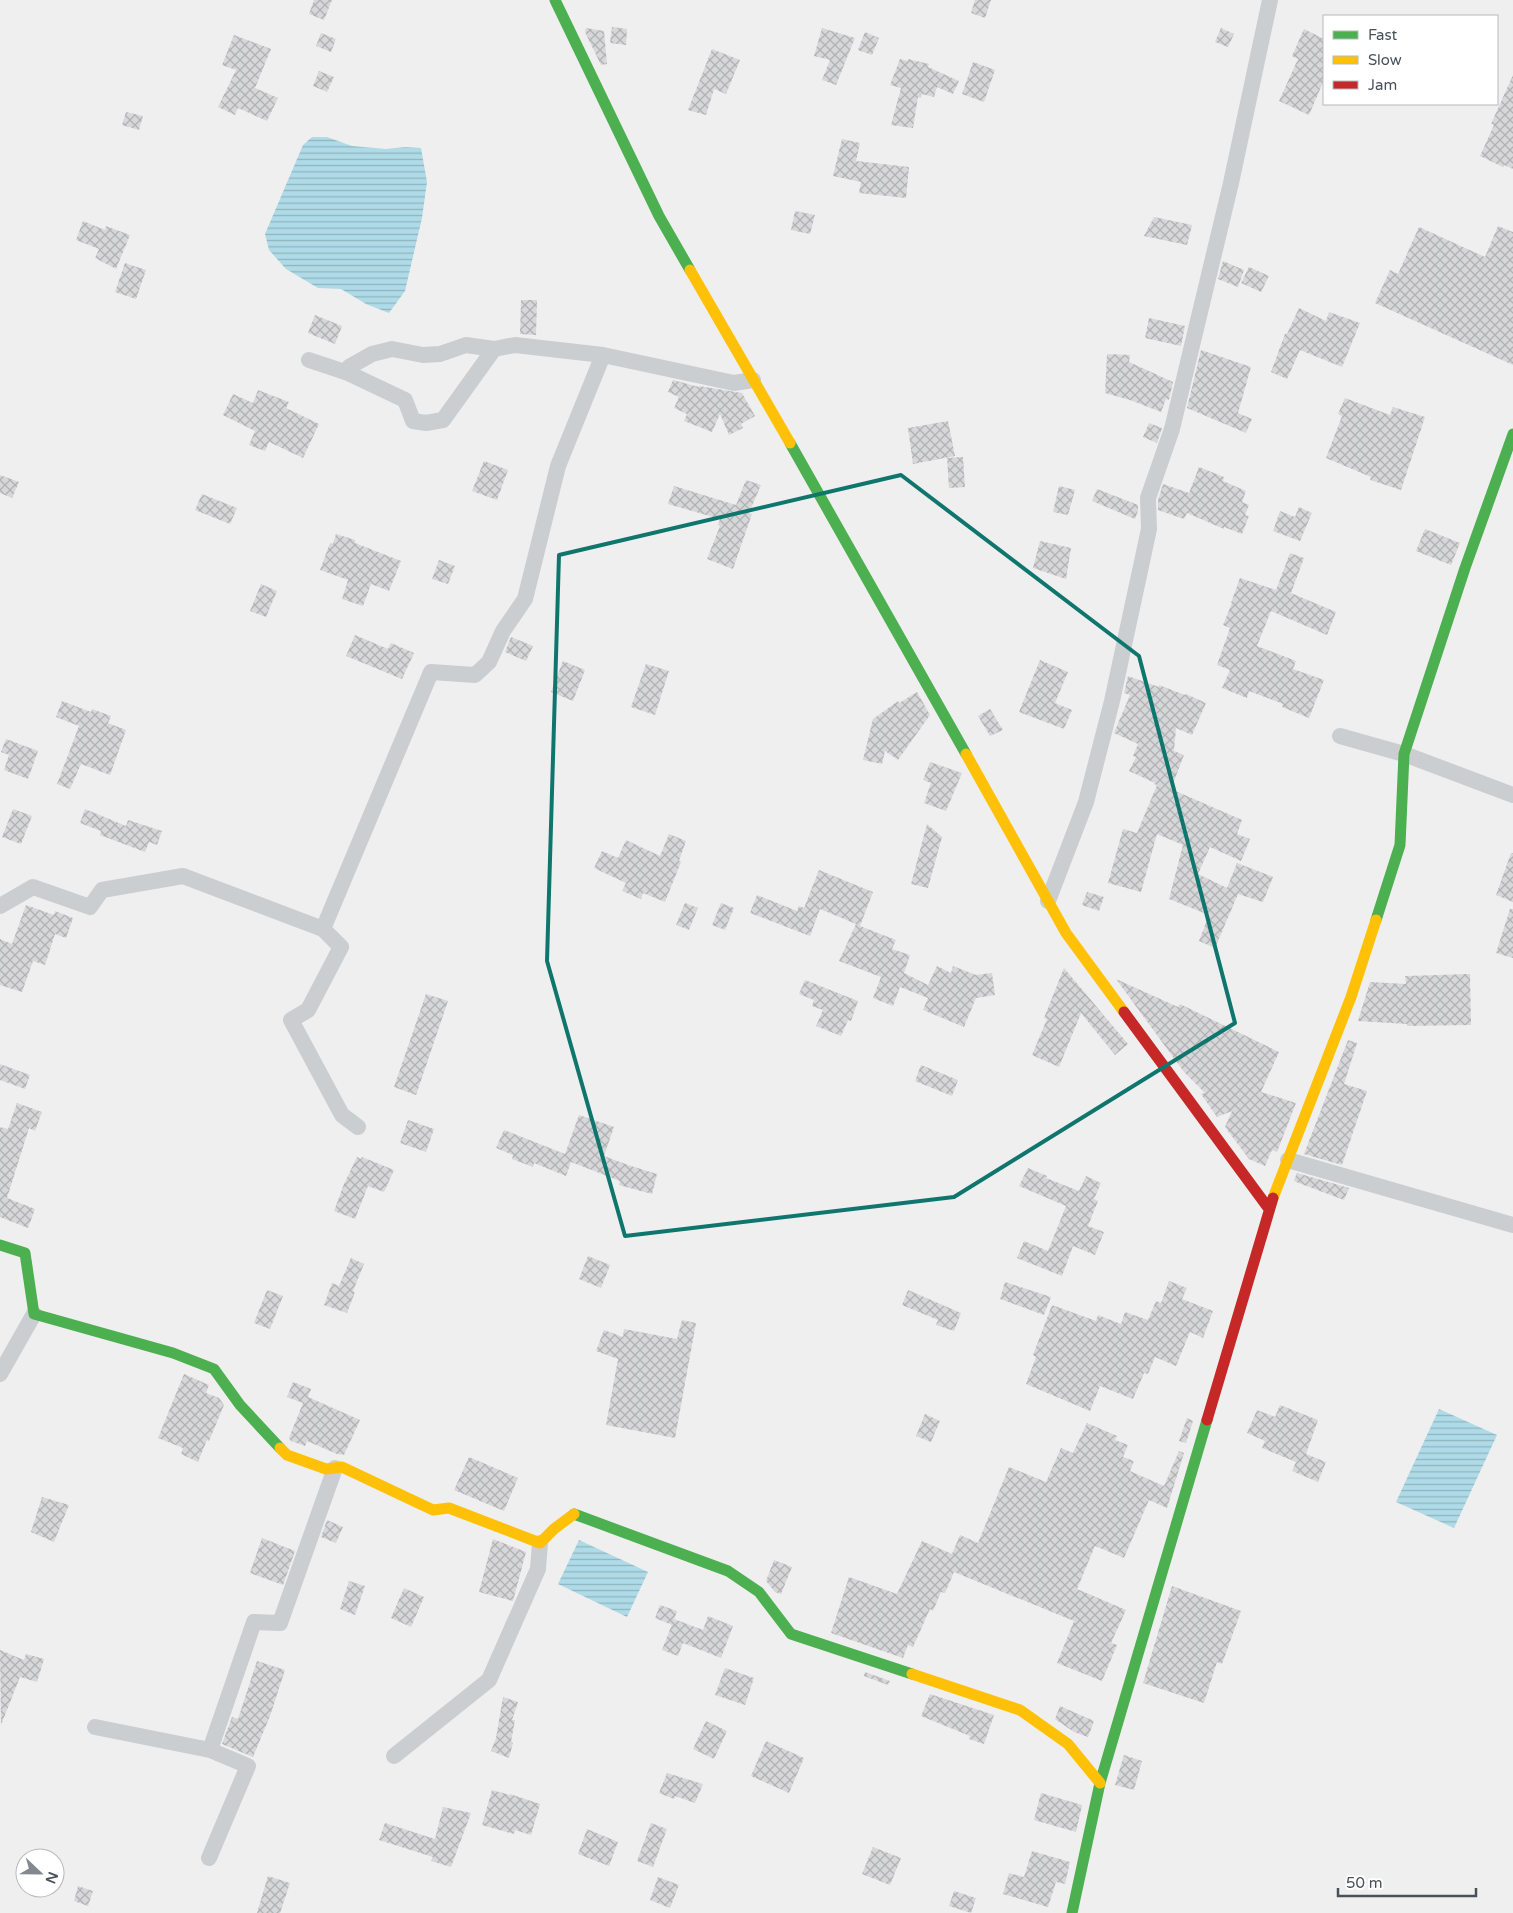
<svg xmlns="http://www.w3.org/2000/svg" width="1513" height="1913" font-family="'Varela Round',sans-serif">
<defs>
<pattern id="water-rules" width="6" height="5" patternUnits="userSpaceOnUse" patternTransform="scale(1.25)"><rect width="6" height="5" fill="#aedbe7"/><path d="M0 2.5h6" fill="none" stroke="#90b4be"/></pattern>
<pattern id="building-cross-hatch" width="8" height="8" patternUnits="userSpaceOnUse" patternTransform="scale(1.25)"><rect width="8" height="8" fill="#d7d7d9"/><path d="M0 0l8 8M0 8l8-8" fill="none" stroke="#b0b1b3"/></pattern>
</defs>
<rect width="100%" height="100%" fill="#f0efef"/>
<!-- water -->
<path fill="url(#water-rules)" d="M312,137H327L352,146L386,149L405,147L421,148L427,182L422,218L405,291L389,313L366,304L341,289L318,288L286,269L269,250L265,234L303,145Z
M1439,1409L1497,1435L1454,1528L1396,1502Z
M579,1540L648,1572L627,1617L558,1584Z"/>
<!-- building -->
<path fill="url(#building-cross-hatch)" d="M314,0H332L324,20L309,14Z
M975,0H991L985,18L971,13Z
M612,27L627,29L626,45L610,43Z
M586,28L604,31L607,64L601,65L585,32Z
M822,28L855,38L836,85L822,80L830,60L814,56Z
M1221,28L1234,34L1228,47L1215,42Z
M1304,29L1324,39V80L1309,115L1279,101L1298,59L1292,56Z
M865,32L879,38L872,55L858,50Z
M321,33L336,39L331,52L316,46Z
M234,35L271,49L255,88L278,98L267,121L238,108L235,115L218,107L236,70L222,65Z
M712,49L740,60L726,94L714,89L706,115L688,110Z
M900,59L908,61V59L929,64L928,67L959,81L953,94L937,87L934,97L922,94L921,98L918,97L913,128L891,125L901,88L890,85Z
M973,62L995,70L984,102L962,94Z
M319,71L334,77L327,92L313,86Z
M1513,75V169L1504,165L1503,167L1480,156L1494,125L1491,124Z
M126,112L143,116L139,130L122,125Z
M842,139L860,143L856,161L909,167L906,198L859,193L861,182L833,176Z
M795,211L815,215L810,234L791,230Z
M1154,217L1192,225L1187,245L1144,236Z
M83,221L105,230L106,226L130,235L116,269L95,258L99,249L76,240Z
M1498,226L1513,232V365L1375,303L1390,270L1398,274L1419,227L1485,257Z
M1223,261L1244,270L1238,287L1218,279Z
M125,263L146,270L136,299L115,292Z
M1249,267L1269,276L1261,292L1241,283Z
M521,300H537L536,335L520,334Z
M1299,308L1326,321L1329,312L1360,323L1342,367L1300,350L1287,379L1271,372L1285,334H1287Z
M315,315L342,326L335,344L308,333Z
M1149,318L1185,326L1181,346L1145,338Z
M1201,350L1251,367L1238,413L1252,419L1246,433L1187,408Z
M1107,354L1130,355L1129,362L1173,382L1169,400L1166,399L1161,412L1130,400L1105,393Z
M673,380L699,387V386L742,393L755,416L741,424L743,428L729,435L720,414L712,432L684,421L687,414L674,408L679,397L668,392Z
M258,390L289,402L286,408L319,424L303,458L269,442L265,451L249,445L255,431L223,415L233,394L253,403Z
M1345,398L1390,415L1393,407L1425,417L1401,490L1370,480L1371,477L1326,458L1342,416L1338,414Z
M948,421L955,456L913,464L908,428Z
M1149,423L1162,428L1157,443L1143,437Z
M963,457L965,487L949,488L947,458Z
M484,461L508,470L497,500L472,491Z
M1199,467L1224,477L1223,481L1246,491L1242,502L1249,505L1245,515L1249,516L1242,534L1224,527V529L1187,513L1184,519L1158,510V500L1163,484L1189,493Z
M0,475L19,482L12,498L0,493Z
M746,480L761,485L749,513L752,514L733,569L707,559L720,526L718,525L720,519L668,504L674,486L736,505Z
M1059,486L1075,490L1068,515L1053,512Z
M1097,489L1138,505V511L1135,519L1092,501Z
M202,494L237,508L230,524L195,510Z
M1299,507L1312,513L1300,541L1273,531L1280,511L1295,517Z
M1425,529L1460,543L1451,565L1416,551Z
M336,534L355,540V543L401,561L389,591L371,584L363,606L342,599L348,580L320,570L330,543L333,544Z
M1040,541L1071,548L1066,579L1033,568Z
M1290,553L1304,558L1291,593L1336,612L1327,635L1271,611L1257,646L1296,661L1293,669L1324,680L1309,718L1282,707L1283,704L1249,691L1247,698L1222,688L1230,670L1217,665L1230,628L1223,625L1232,603H1231L1240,578L1276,590Z
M439,560L455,566L448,584L432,579Z
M261,584L277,591L266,617L250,611Z
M355,635L388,649L391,643L414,653L402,679L346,656Z
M511,637L533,646L526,661L505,652Z
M1040,660L1068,672L1055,703L1072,710L1064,729L1019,712Z
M563,661L585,670L573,701L551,692Z
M646,664L669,671L655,715L631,707Z
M1128,676L1159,687V685L1185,695L1186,694L1206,703L1192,735L1176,728L1174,751L1184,755L1171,789L1242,820L1237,834L1250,839L1241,861L1210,847L1198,874L1227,888L1237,863L1273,877L1263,902L1238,894L1215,948L1199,941L1209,915L1169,899L1183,845L1157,834L1141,892L1108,883L1123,829L1137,833L1157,785L1154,784L1155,783L1129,771L1136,757L1133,756L1138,744L1114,733L1130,695L1124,693Z
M917,692L930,715L898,760L885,751L882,764L863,760L873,719L898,701L899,703Z
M62,701L91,712L92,709L111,716L108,723L126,730L110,775L81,764L70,789L57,784L79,726L56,717Z
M990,709L1003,730L990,736L978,716Z
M6,739L38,751L28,779L4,770L9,755L1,752Z
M930,762L962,773L946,811L924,803L931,783L923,780Z
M13,809L32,816L21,844L2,837Z
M85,809L126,826L128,820L162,831L157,845L149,842L145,852L100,835L101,831L80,823Z
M927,824L942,837L928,888L911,884Z
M669,834L686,841L679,861L681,862L665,902L643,893L641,899L622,891L626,883L594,868L602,851L618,858L626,840L660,856Z
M1511,853H1513V902L1496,895Z
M819,870L873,892L860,926L896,940L892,949L910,955L904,973L928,985L937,966L951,973L953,966L976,975L992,973L995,995L976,998L964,1027L923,1010L928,998L900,987L893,1006L873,998L881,977L839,961L856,924L820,909L810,936L750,913L757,895L797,911L799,906L804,908Z
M1087,892L1104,897L1099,911L1082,905Z
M685,903L698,908L689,930L676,925Z
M721,903L734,908L725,930L712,925Z
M26,905L54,915L55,911L73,918L66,938L55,934L45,965L33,961L22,992L0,985V939L12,944Z
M1510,909H1513V958L1496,953Z
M1064,968L1128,1044L1115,1055L1081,1013L1059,1067L1032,1055L1047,1019L1044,1018Z
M1470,974L1471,1025L1407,1026V1024L1358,1021L1370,982L1406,984L1405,976Z
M1116,979L1178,1007L1180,1004L1279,1052L1261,1092L1296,1103L1277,1152L1272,1150L1265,1166L1249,1159L1225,1127L1232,1111L1217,1117L1201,1094L1205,1093L1184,1072Z
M805,980L858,1001L851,1021L848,1020L841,1036L816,1026L823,1010L812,1006L814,1000L799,994Z
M426,994L448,1001L416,1095L394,1087Z
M1348,1040L1357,1043L1344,1084L1367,1091L1342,1165L1304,1154Z
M0,1064L30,1075L25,1089L0,1080Z
M921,1065L958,1080L952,1096L915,1081Z
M17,1103L42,1112L35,1131L29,1128L7,1198L35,1209L28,1228L0,1217V1127L8,1129Z
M579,1115L614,1127L604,1156L628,1165L657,1174L652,1194L619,1185L620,1181L571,1162L566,1176L534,1163L533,1167L512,1159L513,1155L496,1148L504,1130L565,1154Z
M408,1120L434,1129L426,1152L400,1143Z
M357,1157L361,1159L362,1157L394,1170L384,1192L368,1186L355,1219L334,1211L344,1184Z
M1028,1168L1047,1176L1046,1178L1079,1191L1086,1176L1101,1183L1094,1199L1098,1201L1088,1226L1104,1232L1095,1255L1073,1246L1062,1276L1017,1258L1024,1241L1048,1251L1066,1206L1019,1186Z
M1297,1173L1349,1188L1344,1200L1296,1182L1294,1180Z
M588,1256L610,1265L601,1288L579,1279Z
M351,1258L364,1264L353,1291L355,1292L347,1313L324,1305L332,1283L339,1286Z
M1169,1281L1187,1288L1182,1299L1213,1311L1203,1338L1190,1332L1176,1366L1155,1357L1148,1374L1144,1373L1133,1399L1100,1386L1090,1411L1026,1384L1036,1357L1033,1355L1052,1305L1096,1321L1098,1315L1121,1324L1125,1312L1148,1320L1156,1301L1161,1303Z
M1005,1282L1051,1297L1044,1315L1000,1299Z
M267,1290L283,1296L270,1329L254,1323Z
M908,1290L961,1313L954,1331L936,1325L938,1320L902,1305Z
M682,1320L696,1323L675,1438L606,1425L618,1359L596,1351L604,1330L623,1337L624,1329L677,1339Z
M184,1374L209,1385L206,1393L219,1398L224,1405L209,1441L207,1440L198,1462L181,1454L183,1448L158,1438Z
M293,1382L311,1389L308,1397L360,1420L344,1455L337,1454L307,1441L305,1446L291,1441L289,1438L303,1403L287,1397Z
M1280,1405L1318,1420L1306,1454L1326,1462L1318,1482L1292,1471L1296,1462L1262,1448L1265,1441L1247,1433L1257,1410L1275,1417Z
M925,1414L940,1421L931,1442L916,1436Z
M1187,1418L1193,1421L1186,1443L1179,1441Z
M1087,1423L1117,1436L1115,1440L1128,1445L1123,1457L1134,1461L1130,1471L1164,1486L1179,1451L1184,1453L1167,1508L1149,1500L1124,1558L1095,1546L1077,1589L1126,1610L1111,1643L1117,1645L1102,1681L1057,1663L1074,1621L954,1572L945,1593L941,1592L933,1611L930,1609L913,1647L908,1645L903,1658L831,1633L849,1577L897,1594L922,1541L952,1554L960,1535L978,1543L1009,1467L1046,1482L1061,1448L1073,1453Z
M469,1457L518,1478L504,1511L454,1490Z
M42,1497L69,1505L54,1542L31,1532Z
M327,1520L343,1527L336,1543L321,1537Z
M262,1538L295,1551L283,1585L250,1573Z
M493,1539L526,1552L513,1601L479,1592Z
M774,1560L792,1567L781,1594L775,1592L766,1581Z
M349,1581L365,1586L355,1615L340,1609Z
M1172,1586L1241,1611L1222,1664L1217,1662L1204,1703L1143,1683Z
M404,1588L424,1597L411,1627L391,1618Z
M660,1605L677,1611L672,1625L655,1618Z
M708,1616L733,1626L721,1658L683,1643L678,1656L662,1650L674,1619L703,1630Z
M0,1650L24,1660L26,1654L44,1659L37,1682L20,1677L1,1725Z
M257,1661L285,1670L270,1716L253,1757L222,1744L232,1717L238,1719Z
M725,1668L754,1678L745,1705L715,1695Z
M865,1672L890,1681L888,1685L864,1676Z
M930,1694L994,1715L984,1744L969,1739L970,1736L921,1716Z
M503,1697L518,1702L512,1720H515L511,1742L513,1743L509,1758L491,1751L496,1738Z
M1060,1706L1094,1721L1088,1737L1074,1732L1055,1719Z
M706,1721L727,1731L714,1759L693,1749Z
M766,1741L804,1758L789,1793L751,1776Z
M1124,1755L1142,1761L1134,1790L1115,1785Z
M667,1773L703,1784L695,1803L675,1796L674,1799L659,1793Z
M492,1790L510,1795V1794L540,1804L531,1835L515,1830L514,1834L482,1825Z
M1041,1793L1082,1805L1076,1832L1034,1820Z
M443,1807L471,1813L451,1867L431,1861L433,1857L379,1840L385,1823L435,1839Z
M651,1823L667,1829L653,1867L637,1861Z
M587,1829L618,1842L609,1866L578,1854Z
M873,1847L901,1858L890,1885L862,1874Z
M1032,1851L1070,1862L1065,1884L1056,1882L1048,1907L1003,1894L1009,1873L1024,1877Z
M268,1876L290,1883L280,1913H257Z
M658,1877L679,1885L670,1908L650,1900Z
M78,1886L93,1891L88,1906L74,1901Z
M954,1891L976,1898L971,1913L949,1906Z"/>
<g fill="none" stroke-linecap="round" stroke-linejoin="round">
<!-- street -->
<path stroke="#cbced0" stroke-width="16" d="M309,360L348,373L405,400L413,421L426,423L443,420L494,349L515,345L603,355
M348,373L349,367L372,354L392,349L423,355L440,354L466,345L494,349
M1340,736L1404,754L1513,795
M1048,901L1086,802L1112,701L1149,529L1148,498L1172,429L1231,183L1270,0
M0,906L33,887L90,907L102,890L183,876L323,929
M358,1127L342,1115L291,1020L308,1010L341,947L323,929L431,672L475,675L489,662L503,631L525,599L558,466L603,355L734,383L753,380
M1288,1160L1513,1225
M0,1374L34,1314
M95,1727L210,1750
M394,1756L489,1680L538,1569L540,1543
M209,1858L248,1766L210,1750L254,1622L280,1623L335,1468"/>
<!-- fast -->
<path stroke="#4caf50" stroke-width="11" d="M555,0L659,216L690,270
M790,443L966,754
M1376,920L1400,845L1404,754L1465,568L1513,434
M0,1245L25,1253L34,1314L173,1353L214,1369L240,1405L280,1448
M574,1514L728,1571L759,1592L791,1634L912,1674
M1072,1913L1100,1783L1207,1420"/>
<!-- slow -->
<path stroke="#ffc107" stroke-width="11" d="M690,270L790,443
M966,754L1066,933L1124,1012
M1273,1198L1351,997L1376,920
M280,1448L287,1455L326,1469L342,1467L433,1510L449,1508L540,1543L554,1529L574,1514
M912,1674L1020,1710L1068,1744L1100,1783"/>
<!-- jam -->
<path stroke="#c62828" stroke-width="11" d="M1124,1012L1269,1209
M1207,1420L1273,1198"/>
</g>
<!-- marked area -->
<path fill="none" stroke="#0f766e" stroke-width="4" stroke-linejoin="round" d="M901,475L1139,656L1235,1023L954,1197L625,1236L547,961L559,555Z"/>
<!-- legend -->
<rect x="1323" y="15" width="175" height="90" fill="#ffffff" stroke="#b6b9bd"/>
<rect x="1333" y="31" width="25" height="8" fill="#4caf50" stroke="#b6b9bd"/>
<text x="1368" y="40" font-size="15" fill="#48515a">Fast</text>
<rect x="1333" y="56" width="25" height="8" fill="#ffc107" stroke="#b6b9bd"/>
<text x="1368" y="65" font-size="15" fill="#48515a">Slow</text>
<rect x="1333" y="81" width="25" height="8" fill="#c62828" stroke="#b6b9bd"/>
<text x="1368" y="90" font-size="15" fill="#48515a">Jam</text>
<!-- north arrow -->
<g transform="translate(40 1873) rotate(112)"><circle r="24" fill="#ffffff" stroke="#b6b9bd"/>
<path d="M0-4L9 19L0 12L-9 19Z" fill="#83888e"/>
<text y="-8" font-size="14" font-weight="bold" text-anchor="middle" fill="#48515a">N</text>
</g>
<!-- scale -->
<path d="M1338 1888v8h138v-8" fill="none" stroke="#48515a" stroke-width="2.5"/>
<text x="1346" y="1888" font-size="15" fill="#48515a" stroke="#ffffff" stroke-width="4" paint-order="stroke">50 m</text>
</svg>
